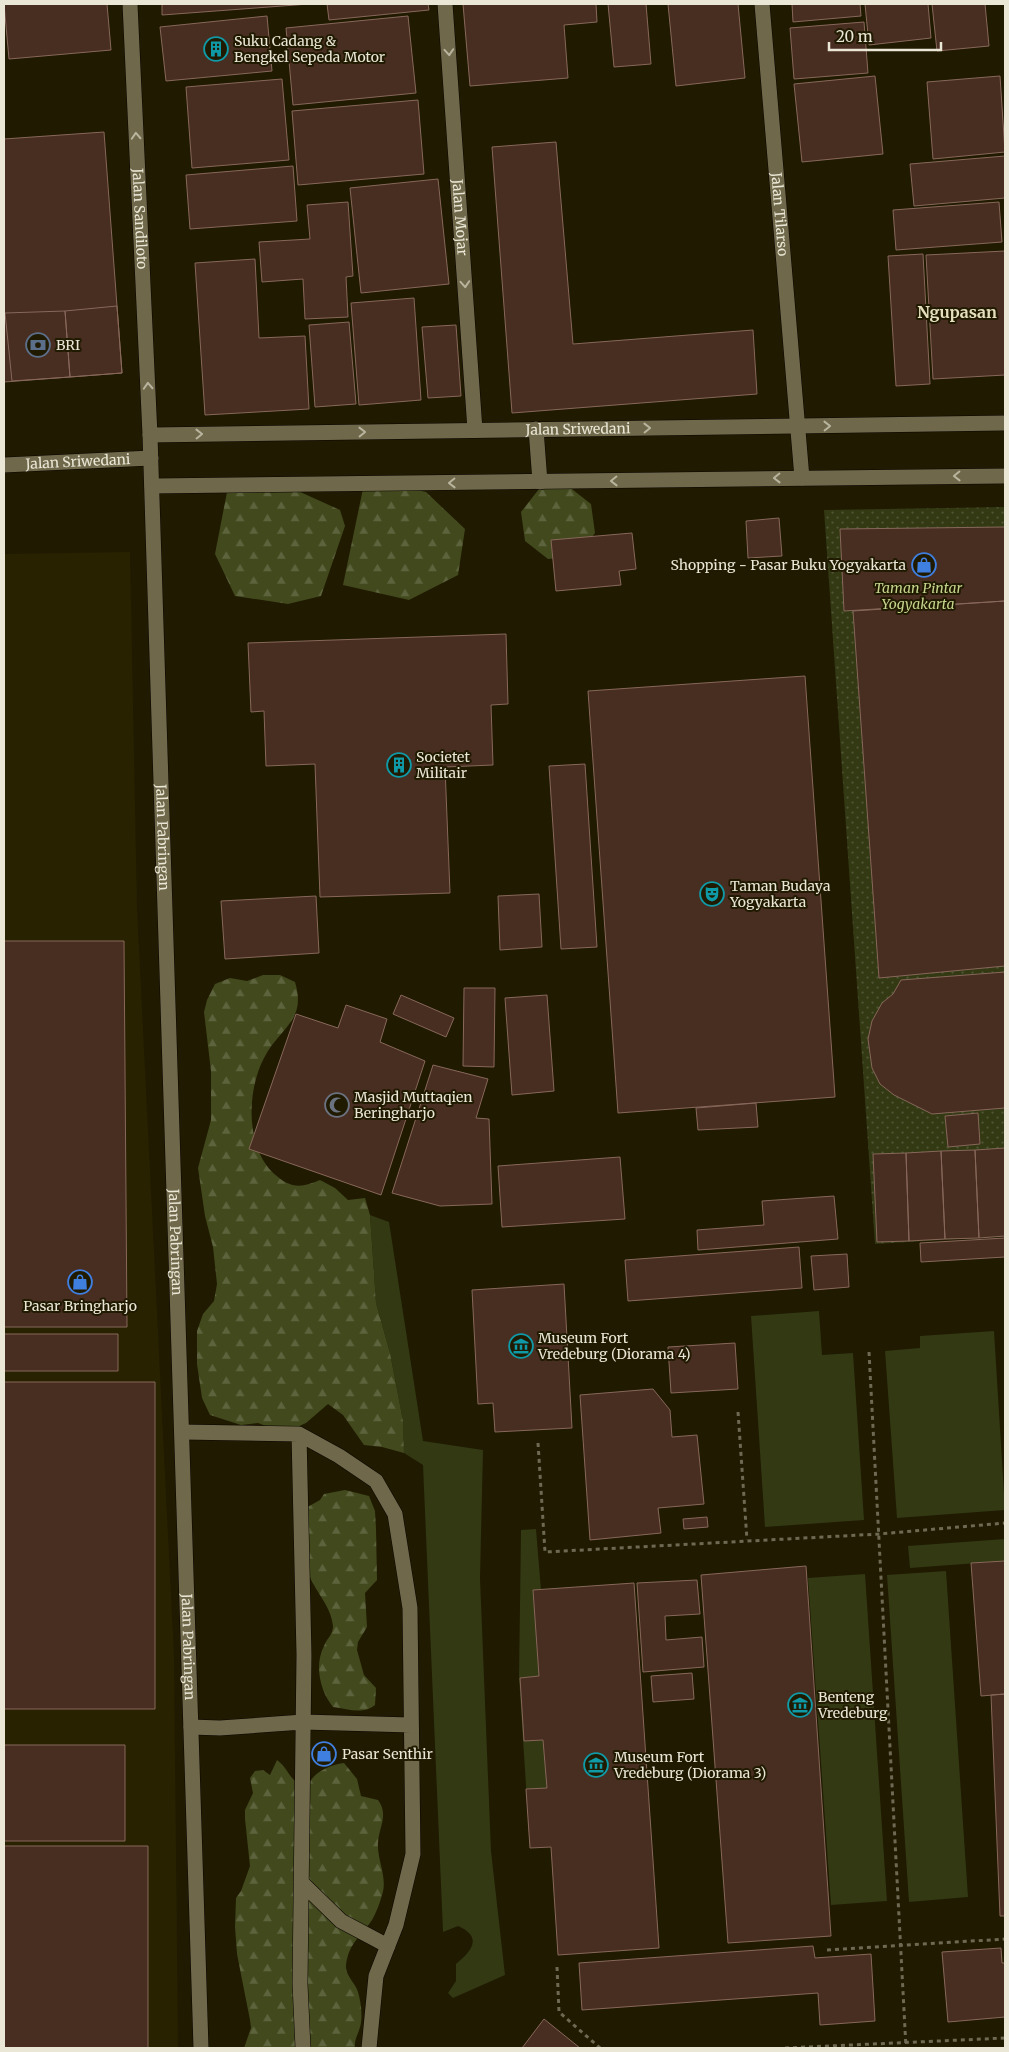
<svg xmlns="http://www.w3.org/2000/svg" width="1009" height="2052" font-family="Merriweather,serif">
<defs>
<pattern id="forest-firs" width="22" height="20" patternUnits="userSpaceOnUse" patternTransform="scale(1.25)"><rect width="22" height="20" fill="#41491d"/><path d="M5 1l3.5 6h-7zM16 11l3.5 6h-7z" fill="#5d633d"/></pattern>
<pattern id="park-dots" width="8" height="8" patternUnits="userSpaceOnUse" patternTransform="scale(1.25)"><rect width="8" height="8" fill="#323913"/><path d="M2 2h.1M6 6h.1" fill="none" stroke="#505635" stroke-width="1.8" stroke-linecap="round"/></pattern>
</defs>
<rect width="100%" height="100%" fill="#201a00"/>
<!-- built -->
<path fill="#292200" d="M130,552L137,908L174,1657L178,2048H4V554Z"/>
<!-- grass -->
<path fill="#323913" d="M370,1215L389,1222L423,1441L483,1450L480,1578L491,1851L505,1975L453,1998L448,1993L456,1981V1964C472,1951 483,1937 458,1926L443,1932L423,1465L404,1453L403,1421L390,1353L376,1303Z
M819,1311L822,1355L853,1353L864,1520L765,1527L751,1316Z
M994,1331L1005,1510L897,1518L885,1351L920,1348V1336Z
M536,1529L541,1590H533L539,1676L520,1678L524,1741L543,1740L547,1788L530,1848L519,1677L521,1530Z
M1005,1539V1561L910,1568L908,1546Z
M946,1571L968,1897L909,1902L887,1575Z
M865,1574L887,1901L831,1905L808,1578Z"/>
<!-- forest -->
<path fill="url(#forest-firs)" d="M365,479L426,492L465,529L458,575L409,600L343,585Z
M568,486L591,504L595,533L577,556L548,559L525,541L521,512L539,489Z
M298,491L340,510L345,526L321,596L288,604L235,596L215,554L227,492Z
M263,975H280L295,982C307,1021 280,1027 264,1058C246,1092 245,1152 278,1177C292,1189 304,1187 320,1180L335,1188L348,1200L365,1198L370,1215L376,1303L390,1353L403,1421L404,1453L382,1447L364,1445L343,1415L328,1404L306,1423L295,1428L274,1429L258,1423L241,1425L210,1415L202,1398L197,1364V1331L203,1314L214,1301L217,1284L213,1247L205,1216L198,1168L211,1120V1071L204,1012L207,1000L215,984L230,978L247,981Z
M345,1490L369,1496L375,1511L376,1529L377,1580L365,1593L367,1627L358,1642L357,1650L364,1675L376,1688L375,1705C362,1715 349,1709 333,1707C320,1691 314,1665 324,1646C327,1638 333,1635 333,1626C331,1606 317,1594 310,1577C303,1558 305,1530 304,1509L320,1500L324,1494Z
M277,1760C291,1770 290,1787 309,1783C316,1771 330,1765 344,1763L357,1779L361,1796L378,1800C389,1815 379,1826 378,1843C377,1861 388,1878 382,1895C380,1903 376,1913 372,1920C361,1937 349,1942 346,1965C345,1976 356,1983 358,1992C361,2002 363,2017 360,2027C358,2035 354,2039 355,2048H244L251,2028L250,2020L237,1954L235,1927L236,1898L241,1891L250,1866L245,1819V1810L253,1793L250,1778L255,1771L263,1770L270,1775Z"/>
<!-- park -->
<path fill="url(#park-dots)" d="M1005,507V1236L875,1244L824,510Z"/>
<!-- building -->
<path fill="#482d21" stroke="#87685a" d="M4,4H107L111,50L9,59Z
M162,4H309L162,15Z
M327,4H428L429,10L329,20Z
M463,4H596L597,22L564,25L568,78L470,86Z
M608,4H646L651,64L614,67Z
M668,4H738L745,78L676,86Z
M792,4H860L861,16L793,22Z
M865,4H928L931,38L869,45Z
M932,4H985L989,46L937,51Z
M267,16L272,71L166,81L160,27Z
M408,16L416,93L293,105L286,28Z
M864,22L868,73L794,79L790,28Z
M875,76L883,154L802,162L794,84Z
M1000,76L1005,152L933,159L927,82Z
M282,79L289,160L192,168L186,87Z
M418,100L424,174L298,185L292,111Z
M104,132L122,373L4,382V139Z
M556,142L573,344L753,330L757,394L512,413L492,147Z
M1005,156V198L914,206L910,164Z
M293,166L297,221L190,229L186,175Z
M438,179L449,284L361,293L350,188Z
M348,202L353,276L346,277L348,317L305,319L303,279L262,282L259,242L310,239L307,205Z
M999,202L1002,242L896,250L893,210Z
M1005,251V375L933,379L926,255Z
M923,254L930,384L896,386L888,256Z
M255,259L259,338L305,336L309,409L205,415L195,263Z
M414,298L421,400L359,405L351,303Z
M117,306L122,373L70,377L65,311Z
M65,311L70,377L12,381L5,313Z
M349,322L356,404L315,407L309,325Z
M456,325L461,396L428,398L422,327Z
M779,518L782,556L748,558L746,521Z
M1005,527V601L844,611L840,529Z
M632,533L636,569L619,571L621,585L556,591L551,540Z
M1005,601V966L879,978L853,611Z
M506,634L508,704L491,705L493,765L445,767L450,893L320,897L315,764L266,766L264,711L251,712L248,643Z
M805,676L835,1097L618,1113L588,691Z
M585,764L597,947L561,949L549,766Z
M539,894L542,947L500,950L498,896Z
M316,896L319,953L225,959L221,901Z
M4,941H124L127,1327H4Z
M1005,972V1108L932,1114L894,1095L880,1084L872,1068L868,1039L872,1021L882,1003L893,994L901,980Z
M464,988H495L494,1067L463,1066Z
M401,995L454,1018L446,1037L393,1014Z
M547,995L554,1091L512,1095L505,998Z
M346,1005L387,1019L380,1042L425,1061L381,1195L249,1149L296,1014L338,1028Z
M433,1065L488,1079L476,1118L489,1119L492,1204L440,1206L392,1193Z
M756,1103L758,1127L698,1130L696,1108Z
M978,1113L980,1144L948,1147L945,1116Z
M1005,1148V1236L979,1238L975,1150Z
M975,1150L979,1238L945,1239L941,1151Z
M941,1151L945,1239L909,1241L906,1153Z
M906,1153L909,1241L877,1242L873,1154Z
M620,1157L625,1219L502,1227L498,1166Z
M834,1196L838,1239L698,1250L697,1230L764,1225L762,1201Z
M1005,1238V1257L921,1262L920,1243Z
M799,1247L802,1288L628,1301L625,1260Z
M847,1254L849,1287L814,1290L811,1256Z
M564,1284L572,1428L495,1432L493,1403L478,1404L472,1290Z
M4,1334H118V1371H4Z
M735,1343L738,1389L671,1393L668,1347Z
M4,1382H155V1709H4Z
M653,1389L670,1410L672,1437L697,1435L704,1504L658,1508L661,1533L590,1540L580,1395Z
M707,1517L708,1527L684,1529L683,1519Z
M1005,1561V1694L981,1696L971,1563Z
M806,1566L831,1936L728,1943L701,1575Z
M697,1580L700,1614L665,1616L666,1640L702,1637L704,1667L643,1672L637,1583Z
M634,1583L659,1948L558,1955L551,1847L530,1848L526,1789L547,1788L543,1740L524,1741L520,1678L539,1676L533,1590Z
M692,1673L694,1699L653,1702L651,1676Z
M1005,1694V1916H1000L991,1695Z
M4,1745H125V1841H4Z
M4,1846H148V2048H4Z
M813,1946L815,1958L871,1954L875,2021L820,2025L818,1993L582,2010L579,1963Z
M1001,1948L1002,1963H1005V2017L948,2022L942,1952Z
M544,2019L580,2048H522Z"/>
<g fill="none" stroke-linecap="round" stroke-linejoin="round">
<!-- lane casing -->
<g stroke="#0a0500" stroke-width="16">
<path id="lane" d="M182,1432L299,1434L339,1456L376,1481L395,1514L410,1608L413,1854L396,1925L376,1976L369,2048
M299,1434L304,1655L300,1984L303,2048
M191,1727L220,1728L303,1722L411,1725
M301,1882L341,1921L388,1946"/>
</g>
<!-- street casing -->
<g stroke="#0a0500" stroke-width="16">
<g id="street">
<path id="s1" d="M130,4L150,435L201,2048"/>
<path id="s2" d="M445,4L475,430"/>
<path id="s3" d="M762,4L802,478"/>
<path d="M536,429L540,482"/>
<path id="s4" d="M150,435L1005,423"/>
<path id="s5" d="M4,465L151,458"/>
<path d="M152,486L1005,476"/>
</g>
</g>
<!-- path -->
<path stroke="#6e6952" stroke-width="3" stroke-dasharray="4 4" stroke-linecap="butt" d="M869,1352L906,2048
M738,1412L747,1540
M538,1443L545,1552L879,1534L1005,1523
M827,1950L1005,1939
M557,1967L559,2012L600,2048
M785,2048L1005,2038"/>
<!-- lane -->
<use href="#lane" stroke="#6f684a" stroke-width="15"/>
<!-- street -->
<use href="#street" stroke="#6f684a" stroke-width="15"/>
</g>
<!-- one-way arrows -->
<defs><path id="oneway-chevron" d="M-2-3.5L2.5 0L-2 3.5" fill="none" stroke-width="1.6" stroke-linecap="round" stroke-linejoin="round" transform="scale(1.25)"/></defs>
<g stroke="#b9b49e">
<use href="#oneway-chevron" transform="translate(449 52) rotate(86)"/>
<use href="#oneway-chevron" transform="translate(136 136) rotate(-93)"/>
<use href="#oneway-chevron" transform="translate(465 284) rotate(86)"/>
<use href="#oneway-chevron" transform="translate(148 386) rotate(-93)"/>
<use href="#oneway-chevron" transform="translate(827 426) rotate(-1)"/>
<use href="#oneway-chevron" transform="translate(647 428) rotate(-1)"/>
<use href="#oneway-chevron" transform="translate(362 432) rotate(-1)"/>
<use href="#oneway-chevron" transform="translate(199 434) rotate(-1)"/>
<use href="#oneway-chevron" transform="translate(957 476) rotate(179)"/>
<use href="#oneway-chevron" transform="translate(777 478) rotate(179)"/>
<use href="#oneway-chevron" transform="translate(614 481) rotate(179)"/>
<use href="#oneway-chevron" transform="translate(452 483) rotate(179)"/>
</g>
<!-- icons -->
<defs>
<g id="building-ring" transform="scale(1.25)"><circle r="9.5" fill="#201a00" stroke="#0f9aa8" stroke-width="1.5"/><path d="M-4-6H4V6H1V3H-1V6H-4ZM-2.5-4.3h1.7v1.8h-1.7ZM.8-4.3h1.7v1.8H.8ZM-2.5-1h1.7V.8h-1.7ZM.8-1h1.7V.8H.8Z" fill="#0f9aa8"/></g>
<g id="bank-ring" transform="scale(1.25)"><circle r="9.5" fill="#201a00" stroke="#5c6f8a" stroke-width="1.5"/><path d="M-6-4H6V4H-6ZM0-2.3a2.3 2.3 0 1 0 0 4.6a2.3 2.3 0 1 0 0-4.6Z" fill="#5c6f8a"/></g>
<g id="shop-ring" transform="scale(1.25)"><circle r="9.5" fill="#201a00" stroke="#3f7fe0" stroke-width="1.5"/><path d="M-5-2.5h2.3a2.7 3.5 0 0 1 5.4 0H5L5.5 6h-11ZM-1.5-2.5h3a1.5 2.3 0 0 0-3 0Z" fill="#3f7fe0"/></g>
<g id="theatre-ring" transform="scale(1.25)"><circle r="9.5" fill="#201a00" stroke="#0f9aa8" stroke-width="1.5"/><path d="M-5-5.5Q0-4 5-5.5V0Q5 5 0 6Q-5 5-5 0ZM-3.3-2.5H-1v1.5H-3.3ZM1-2.5H3.3v1.5H1ZM-2.8 1Q0 5.5 2.8 1Z" fill="#0f9aa8"/></g>
<g id="mosque-ring" transform="scale(1.25)"><circle r="9.5" fill="#201a00" stroke="#6b7280" stroke-width="1.5"/><path d="M3.5-4.9A6 6 0 1 0 3.5 4.9A5 5 0 1 1 3.5-4.9Z" fill="#6b7280"/></g>
<g id="museum-ring" transform="scale(1.25)"><circle r="9.5" fill="#201a00" stroke="#0f9aa8" stroke-width="1.5"/><path d="M0-6L6-3V-2H-6V-3ZM-5-1h2V3h-2ZM-1-1h2V3h-2ZM3-1h2V3H3ZM-6 4H6V6H-6Z" fill="#0f9aa8"/></g>
</defs>
<g fill-rule="evenodd">
<use href="#building-ring" x="216" y="49"/>
<use href="#bank-ring" x="38" y="345"/>
<use href="#shop-ring" x="924" y="565"/>
<use href="#building-ring" x="399" y="765"/>
<use href="#theatre-ring" x="712" y="894"/>
<use href="#mosque-ring" x="337" y="1105"/>
<use href="#shop-ring" x="80" y="1282"/>
<use href="#museum-ring" x="521" y="1346"/>
<use href="#museum-ring" x="800" y="1705"/>
<use href="#shop-ring" x="324" y="1754"/>
<use href="#museum-ring" x="596" y="1765"/>
</g>
<g text-anchor="middle" stroke-width="4" stroke-linejoin="round" paint-order="stroke">
<!-- poi labels -->
<g font-size="14" fill="#eae7d6" stroke="#201a00" text-anchor="start">
<text x="234" y="46">Suku Cadang &amp;<tspan x="234" dy="16">Bengkel Sepeda Motor</tspan></text>
<text x="56" y="350">BRI</text>
<text x="906" y="570" text-anchor="end">Shopping - Pasar Buku Yogyakarta</text>
<text x="416" y="762">Societet<tspan x="416" dy="16">Militair</tspan></text>
<text x="730" y="891">Taman Budaya<tspan x="730" dy="16">Yogyakarta</tspan></text>
<text x="354" y="1102">Masjid Muttaqien<tspan x="354" dy="16">Beringharjo</tspan></text>
<text x="80" y="1311" text-anchor="middle">Pasar Bringharjo</text>
<text x="538" y="1343">Museum Fort<tspan x="538" dy="16">Vredeburg (Diorama 4)</tspan></text>
<text x="818" y="1702">Benteng<tspan x="818" dy="16">Vredeburg</tspan></text>
<text x="342" y="1759">Pasar Senthir</text>
<text x="614" y="1762">Museum Fort<tspan x="614" dy="16">Vredeburg (Diorama 3)</tspan></text>
</g>
<!-- street labels -->
<g font-size="14" fill="#eae7d6" stroke="#201a00">
<text dy="5" stroke="none"><textPath href="#s3" startOffset="211">Jalan Tilarso</textPath></text>
<text dy="5" stroke="none"><textPath href="#s2" startOffset="214">Jalan Mojar</textPath></text>
<text dy="5" stroke="none"><textPath href="#s1" startOffset="215">Jalan Sandiloto</textPath></text>
<text dy="5" stroke="none"><textPath href="#s4" startOffset="428">Jalan Sriwedani</textPath></text>
<text dy="5" stroke="none"><textPath href="#s5" startOffset="74">Jalan Sriwedani</textPath></text>
<text dy="5" stroke="none"><textPath href="#s1" startOffset="834">Jalan Pabringan</textPath></text>
<text dy="5" stroke="none"><textPath href="#s1" startOffset="1239">Jalan Pabringan</textPath></text>
<text dy="5" stroke="none"><textPath href="#s1" startOffset="1644">Jalan Pabringan</textPath></text>
</g>
<!-- park labels -->
<g font-size="14" font-style="italic" fill="#c5d58c" stroke="#201a00">
<text x="918" y="593">Taman Pintar<tspan x="918" dy="16">Yogyakarta</tspan></text>
</g>
<!-- quarter labels -->
<g font-size="16" font-weight="bold" fill="#e5dfbd" stroke="#201a00">
<text x="957" y="318">Ngupasan</text>
</g>
</g>
<!-- border -->
<rect width="1009" height="2052" fill="none" stroke="#eae7d6" stroke-width="10"/>
<!-- scale -->
<path d="M829 42v8h112v-8" fill="none" stroke="#eae7d6" stroke-width="2.5"/>
<text x="836" y="42" font-size="15" fill="#eae7d6" stroke="#201a00" stroke-width="4" paint-order="stroke">20 m</text>
</svg>
